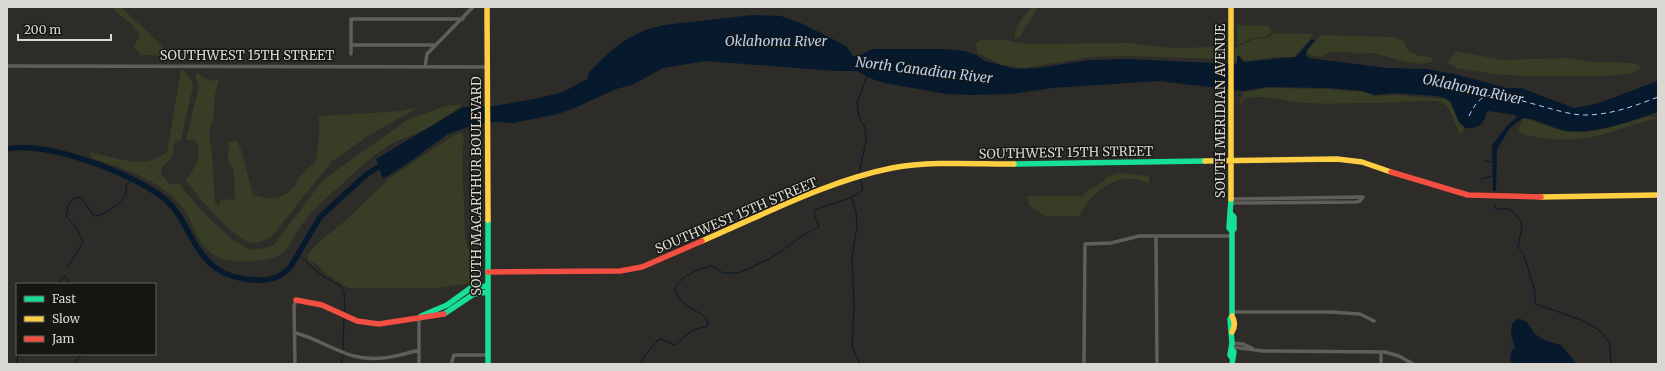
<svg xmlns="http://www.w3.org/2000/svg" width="1665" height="371" font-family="Merriweather,serif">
<rect width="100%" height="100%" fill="#2d2c28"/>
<!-- green -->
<path fill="#383d25" d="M112,7H121L173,56L141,55L134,47L140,35C133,22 120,18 112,7Z
M1032,7H1038L1019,38H1015C1014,26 1024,16 1032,7Z
M1237,25L1268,26L1271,29V33L1267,36L1253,38L1238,45Z
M1274,33L1314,34L1294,57H1276L1244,61L1239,55L1237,56L1238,63L1234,62L1235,48L1254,39L1270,37Z
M1321,35L1393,37L1403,40C1409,56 1415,55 1431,57L1433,61L1423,64L1406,62L1373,53L1354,54L1350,52H1329L1322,57L1307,54V51Z
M980,40H1006L1024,44L1129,43L1169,48L1223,47V59L1128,56L1091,57L1024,68L1002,65L977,53L976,43Z
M1456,51L1502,60L1568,58L1591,62L1632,63L1641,66L1640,69L1630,74L1602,76H1526L1494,74L1456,68L1448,62Z
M183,69L190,78L193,86L181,140L175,141L172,157L161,169V174L171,185L179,183C191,200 229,242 249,249C256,251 266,247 273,246L323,180L407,120L445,106L460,104V107C448,115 435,125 422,131C412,136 401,139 391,144C373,155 358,169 342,184C328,196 311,211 300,227C293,236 291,247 281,254C266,263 228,265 214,255C196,244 194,223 183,208C161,180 123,168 91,158L90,152C115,157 144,171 167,152L181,70Z
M197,73L210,81L219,79L214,99V115L209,133L212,153L215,203L219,206L221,200L235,199L234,171L228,160L229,142L237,140L242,153L253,195C275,201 281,200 297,184V179L316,161L319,138V116L402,111L419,107L371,134L332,161L272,236C266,239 257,245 249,242C232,237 196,195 186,180C194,169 204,154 195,140H186L199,86L195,76Z
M1269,88L1327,89L1364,92L1374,96L1397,95L1445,99L1450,101L1459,122L1465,128L1461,134C1452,124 1454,108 1441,102C1436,99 1388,103 1377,103C1349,103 1320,105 1292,102C1275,99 1260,94 1243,99L1242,104L1239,103L1244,92Z
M1649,116L1652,118L1658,116V118C1639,122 1620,130 1601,135C1575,142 1544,141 1518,132L1521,123L1524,118C1538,122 1551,128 1565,131C1593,136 1623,123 1649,116Z
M462,133L464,141L462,154L465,238L479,282L437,288H348L326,274L318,265L308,260V255L319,242L346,220L391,177L454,135Z
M1119,173L1149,176V184C1121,168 1092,191 1079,216H1045L1029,205L1027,196H1083C1091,186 1102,186 1107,176Z"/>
<!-- water -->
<path fill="#07192d" d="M752,15L781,16L803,24L846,46L853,56H858L873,49H943L965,51L976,55L985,61L1016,69L1038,68L1090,60L1127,59L1237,64V56H1239L1244,62L1296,57L1311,40H1315L1307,50L1306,55L1308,58L1387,68L1426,69L1454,74L1507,88H1521L1574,108L1596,104L1658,81V112C1631,121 1596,134 1567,131C1553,129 1536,118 1523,118L1510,128L1497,149L1496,191H1493L1492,146C1499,135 1507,125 1517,117L1515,115L1489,111L1486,113C1485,125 1476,129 1465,128L1459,122L1450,101L1442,97L1436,96L1393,93L1374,95L1363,91L1328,88L1267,87L1243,91L1159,81L1052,88L1011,94L971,95L946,94L885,83L872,79L857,71H836L705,61L663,68L632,85L616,89L575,108L558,114L513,123L493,122L477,124L448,134L408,163L383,179L376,159L463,107L494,106L539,98L563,92L587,79L589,72L612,50L627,39L645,30L664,25Z
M1518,318L1527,322L1535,334L1544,340L1561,345L1577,364H1514L1510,360L1511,352L1515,347L1511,335L1512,324Z"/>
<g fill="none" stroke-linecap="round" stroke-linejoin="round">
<!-- stream -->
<path stroke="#07192d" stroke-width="1" d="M1485,161L1492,162
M859,174L866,141L865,128L859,117L857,103L867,76
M1481,179L1492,176
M852,198L856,212L857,227L852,257L854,307L852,347L860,364
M1494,204L1496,209H1510L1520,220L1522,227L1518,247L1524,255L1535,292V304L1582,320L1599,330L1610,343L1611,364
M298,255L324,277L341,286L344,293L345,311
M68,267L83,242L77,228L66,217L68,206L73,199L81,197L94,216C102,217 123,202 126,194C127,190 125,188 127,184L133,179
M65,276L69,284
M57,284L65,275
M343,349L344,318
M14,364L17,362L18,354
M74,364L81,354
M341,364L343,355
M642,364V359L658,340L661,339L675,345L693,330L708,326L707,319C696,308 678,306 675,289C680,275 700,269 712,266L723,273H739L771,258L805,234L819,227L814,213L815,210C830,203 850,201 863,190L860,179"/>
<!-- river -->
<path stroke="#07192d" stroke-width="5.5" d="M7,149C46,140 135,174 166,200C177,210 183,222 190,235C205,264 222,279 256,280C270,281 282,277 291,266L320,217L367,174L385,163"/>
<!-- ferry -->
<path stroke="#b0d2fb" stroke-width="1" stroke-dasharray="5 4" stroke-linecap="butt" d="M1469,116C1473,108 1476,102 1484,97C1500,89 1561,116 1585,115C1610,115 1635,106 1658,97"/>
<!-- street -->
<path stroke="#5f5e5b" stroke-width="3.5" d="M351,45V54
M436,45H351V19H463
M7,66L487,67
M425,67L427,54L473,7
M1231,199L1363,197
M1231,203L1356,202L1360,201L1363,197
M1156,236L1157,364
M1232,312H1331L1360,314L1374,321
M296,333C316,338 334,351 354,356C376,362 398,356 419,350
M1232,343L1243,344L1252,348
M1232,347L1263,351L1385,352L1399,356L1413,364
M1381,352V364
M295,364L294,306L296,300
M419,364V317
M451,364L454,355H488
M1084,364L1085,244L1111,243L1139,236H1232"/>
<!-- fast -->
<path stroke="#16e098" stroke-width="5.5" d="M1014,164L1205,161
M1231,199L1229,228L1232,231V316L1230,319L1232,343L1230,355L1232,358
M1231,214L1234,217V229L1232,231
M488,220V364
M444,314L474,294L488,292
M421,316L447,305L472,287L488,286
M1232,349L1234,352L1232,364"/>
<!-- slow -->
<path stroke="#ffcf43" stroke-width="5.5" d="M487,7L488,220
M1231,7V199
M1205,161L1337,159L1362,162L1391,172
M1541,197L1658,195
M702,241C763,215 827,181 892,168C930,161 975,164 1014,164
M1232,316C1235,321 1235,327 1232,332"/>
<!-- jam -->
<path stroke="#f24e42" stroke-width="5.5" d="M1391,172L1468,195L1541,197
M488,272L620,271L642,267L702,241
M296,300L322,305L357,321L379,324L444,314"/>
</g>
<g text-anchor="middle" stroke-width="3" stroke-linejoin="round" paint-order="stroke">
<!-- street labels -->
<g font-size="13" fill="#d8d7d2" stroke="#161612">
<text x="247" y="60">SOUTHWEST 15TH STREET</text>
<text transform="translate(1220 111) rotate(-90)" y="5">SOUTH MERIDIAN AVENUE</text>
<text transform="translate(1066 152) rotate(-1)" y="5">SOUTHWEST 15TH STREET</text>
<text transform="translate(476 186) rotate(-90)" y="5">SOUTH MACARTHUR BOULEVARD</text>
<text transform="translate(736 215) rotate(-23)" y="5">SOUTHWEST 15TH STREET</text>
</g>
<!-- water labels -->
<g font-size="14" font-style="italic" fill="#b0d2fb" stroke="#161612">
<text x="776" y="46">Oklahoma River</text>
<text transform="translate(924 70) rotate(7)" y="5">North Canadian River</text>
<text transform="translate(1473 89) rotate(12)" y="5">Oklahoma River</text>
</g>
</g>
<!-- border -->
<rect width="1665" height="371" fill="none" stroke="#d8d7d2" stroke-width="16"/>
<!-- legend -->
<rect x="16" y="283" width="140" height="72" fill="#161612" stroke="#64635f"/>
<rect x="24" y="296" width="20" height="6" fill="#16e098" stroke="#64635f"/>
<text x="52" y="303" font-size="12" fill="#d8d7d2">Fast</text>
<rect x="24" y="316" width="20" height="6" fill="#ffcf43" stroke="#64635f"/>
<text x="52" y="323" font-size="12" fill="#d8d7d2">Slow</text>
<rect x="24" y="336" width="20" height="6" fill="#f24e42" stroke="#64635f"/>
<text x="52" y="343" font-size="12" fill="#d8d7d2">Jam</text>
<!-- scale -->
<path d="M18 34v6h93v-6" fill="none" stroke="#d8d7d2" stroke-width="2"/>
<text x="24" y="34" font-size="12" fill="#d8d7d2" stroke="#161612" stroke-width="3" paint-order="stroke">200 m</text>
</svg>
